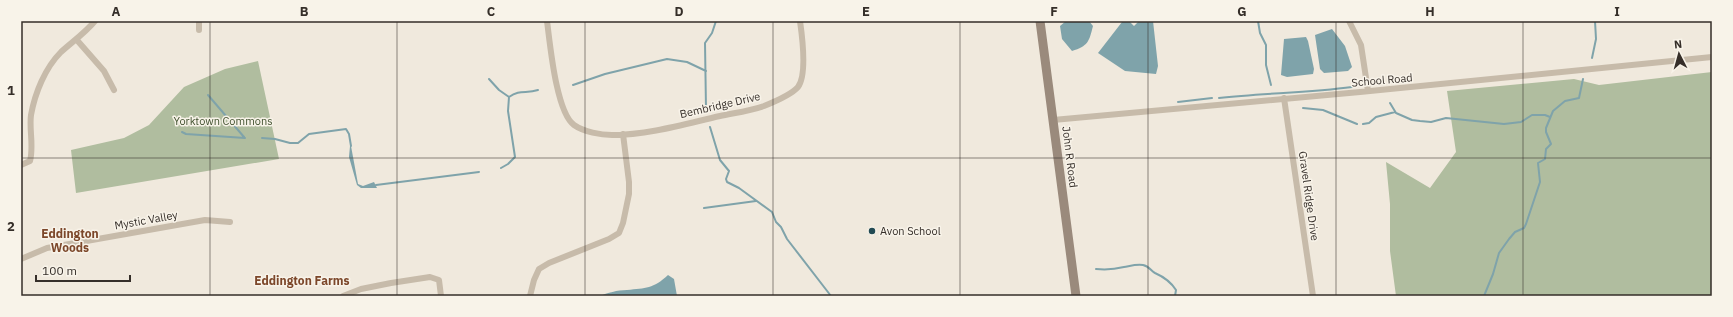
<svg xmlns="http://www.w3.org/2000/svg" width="1733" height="317" font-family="'IBM Plex Sans',sans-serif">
<rect width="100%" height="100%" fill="#f0e9dd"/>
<!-- green -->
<path fill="#b0bd9f" d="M258,61L279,159L76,193L71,150L124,138L149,125L184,87L225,69Z
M1712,72V296H1396L1390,251V204L1386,162L1430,188L1456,152L1447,91L1574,79L1599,85Z"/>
<!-- water -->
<path fill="#7fa3aa" d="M1066,21H1089L1093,26C1089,42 1088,46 1072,51L1062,39L1060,26Z
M1129,21L1134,26L1139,21H1153L1158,66L1156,74L1125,71L1098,53L1122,22Z
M1332,29L1345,46L1352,67L1348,71L1324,73L1320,69L1315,35Z
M1306,37L1308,41L1314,69L1313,74L1287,77L1281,75L1284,39Z
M350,146H351L358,184L363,186L374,182L377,188H361L357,185L349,157Z
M668,275L674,279L677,296H599C608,293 617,290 627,290C646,288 653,289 668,275Z"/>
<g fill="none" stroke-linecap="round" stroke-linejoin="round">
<!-- stream -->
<path stroke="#7fa3aa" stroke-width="2" d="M1258,21L1260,33L1266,45V65L1271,85
M1592,58L1596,39L1595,21
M489,79L499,90L509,97
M573,85L605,74L667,59L687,62L706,71
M208,95L244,137
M1219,98C1263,93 1308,93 1352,87
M1178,102L1212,98
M1390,103L1396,113L1412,120L1420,121L1431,122L1446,118L1504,124L1521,122L1532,115H1545L1550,117
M1303,108L1323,110L1357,124
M706,109L705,43L712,33L716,21
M1363,124L1369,123L1376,117L1395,112
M710,127L720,160L729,171L726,179L727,182L739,188L772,212L776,222L781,227L787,239L831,296
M182,132L186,134L245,138
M262,138L275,139L290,143H298L309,134L346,129L349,134L351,146
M501,168L508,164L515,157L508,111L509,97C520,89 526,94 538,90
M376,185L479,172
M704,208L756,201
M1096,269C1105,270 1116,269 1124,267C1130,266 1136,264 1143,265C1149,266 1151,271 1155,273C1164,277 1171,282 1176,290L1175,296
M1484,296L1493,274L1499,253L1509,239L1515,232L1524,228L1526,224L1540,182L1538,163L1545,159L1546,149L1551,144L1546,132V128L1553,111L1565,101L1579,98L1583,79"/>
<!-- street -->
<path stroke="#c7bbaa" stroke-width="6" d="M199,21V30
M547,21C550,43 556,112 574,125C584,132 601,135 612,135C648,135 685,124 720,116C734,113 750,111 764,106C774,102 791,95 798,87C807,75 802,35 800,21
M1349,21L1361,45L1368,91
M76,39L104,71L114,90
M1284,98L1313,296
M1053,120L1360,92L1712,57
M21,165L30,161C34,146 29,130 31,115C35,93 45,68 61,52C72,42 85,33 95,21
M21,259L47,248L92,240L205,220L230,222
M343,296L361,289L391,283L430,277L439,280L441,296
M530,296L534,280L539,269L549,263L609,239L619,233L623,223L629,194V182L623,134"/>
<!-- secondary -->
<path stroke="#9a8a7c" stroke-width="9" d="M1040,21L1076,296"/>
</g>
<!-- grid -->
<path fill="none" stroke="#352e29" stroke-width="1" stroke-opacity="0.55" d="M210,21V296M397,21V296M585,21V296M773,21V296M960,21V296M1148,21V296M1336,21V296M1523,21V296M21,158H1712"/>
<!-- markers -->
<circle fill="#224a53" stroke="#f8f3e9" stroke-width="1.5" cx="872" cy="231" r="4"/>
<g text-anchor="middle" stroke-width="3" stroke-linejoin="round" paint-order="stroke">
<!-- street labels -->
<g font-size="11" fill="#352e29" stroke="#f8f3e9">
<text transform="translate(1382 80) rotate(-5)" y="4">School Road</text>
<text transform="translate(720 105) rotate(-13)" y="4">Bembridge Drive</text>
<text transform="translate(1070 157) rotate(83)" y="4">John R Road</text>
<text transform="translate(1309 196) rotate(82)" y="4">Gravel Ridge Drive</text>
<text transform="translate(146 220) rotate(-10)" y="4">Mystic Valley</text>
</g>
<!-- park labels -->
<g font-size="11" fill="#41512f" stroke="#f8f3e9">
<text x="223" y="125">Yorktown Commons</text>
</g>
<!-- poi labels -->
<g font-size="11" fill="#352e29" stroke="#f8f3e9" text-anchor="start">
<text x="880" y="235">Avon School</text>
</g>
<!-- neighbourhood labels -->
<g font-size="12" font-weight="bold" fill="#7c472a" stroke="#f8f3e9">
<text x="70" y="238">Eddington<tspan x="70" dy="14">Woods</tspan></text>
<text x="302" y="285">Eddington Farms</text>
</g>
</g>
<!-- border -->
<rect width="1733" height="317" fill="none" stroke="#f8f3e9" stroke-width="44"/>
<!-- north arrow -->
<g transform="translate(1679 54) rotate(354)" stroke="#f8f3e9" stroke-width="3" paint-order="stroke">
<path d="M0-3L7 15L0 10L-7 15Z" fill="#352e29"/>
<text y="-6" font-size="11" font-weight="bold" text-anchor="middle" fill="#352e29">N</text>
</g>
<!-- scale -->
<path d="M36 275v6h94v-6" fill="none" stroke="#352e29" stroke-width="2"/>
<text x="42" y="275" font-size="12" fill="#352e29" stroke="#f8f3e9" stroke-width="3" paint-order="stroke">100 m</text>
<rect x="22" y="22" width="1689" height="273" fill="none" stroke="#352e29" stroke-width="1.5"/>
<g font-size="13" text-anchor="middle" font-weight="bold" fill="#352e29">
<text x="116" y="16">A</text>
<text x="304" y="16">B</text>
<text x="491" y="16">C</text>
<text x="679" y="16">D</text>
<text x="866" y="16">E</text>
<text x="1054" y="16">F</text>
<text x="1242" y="16">G</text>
<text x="1430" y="16">H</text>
<text x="1617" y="16">I</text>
<text x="11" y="95">1</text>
<text x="11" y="231">2</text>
</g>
</svg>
